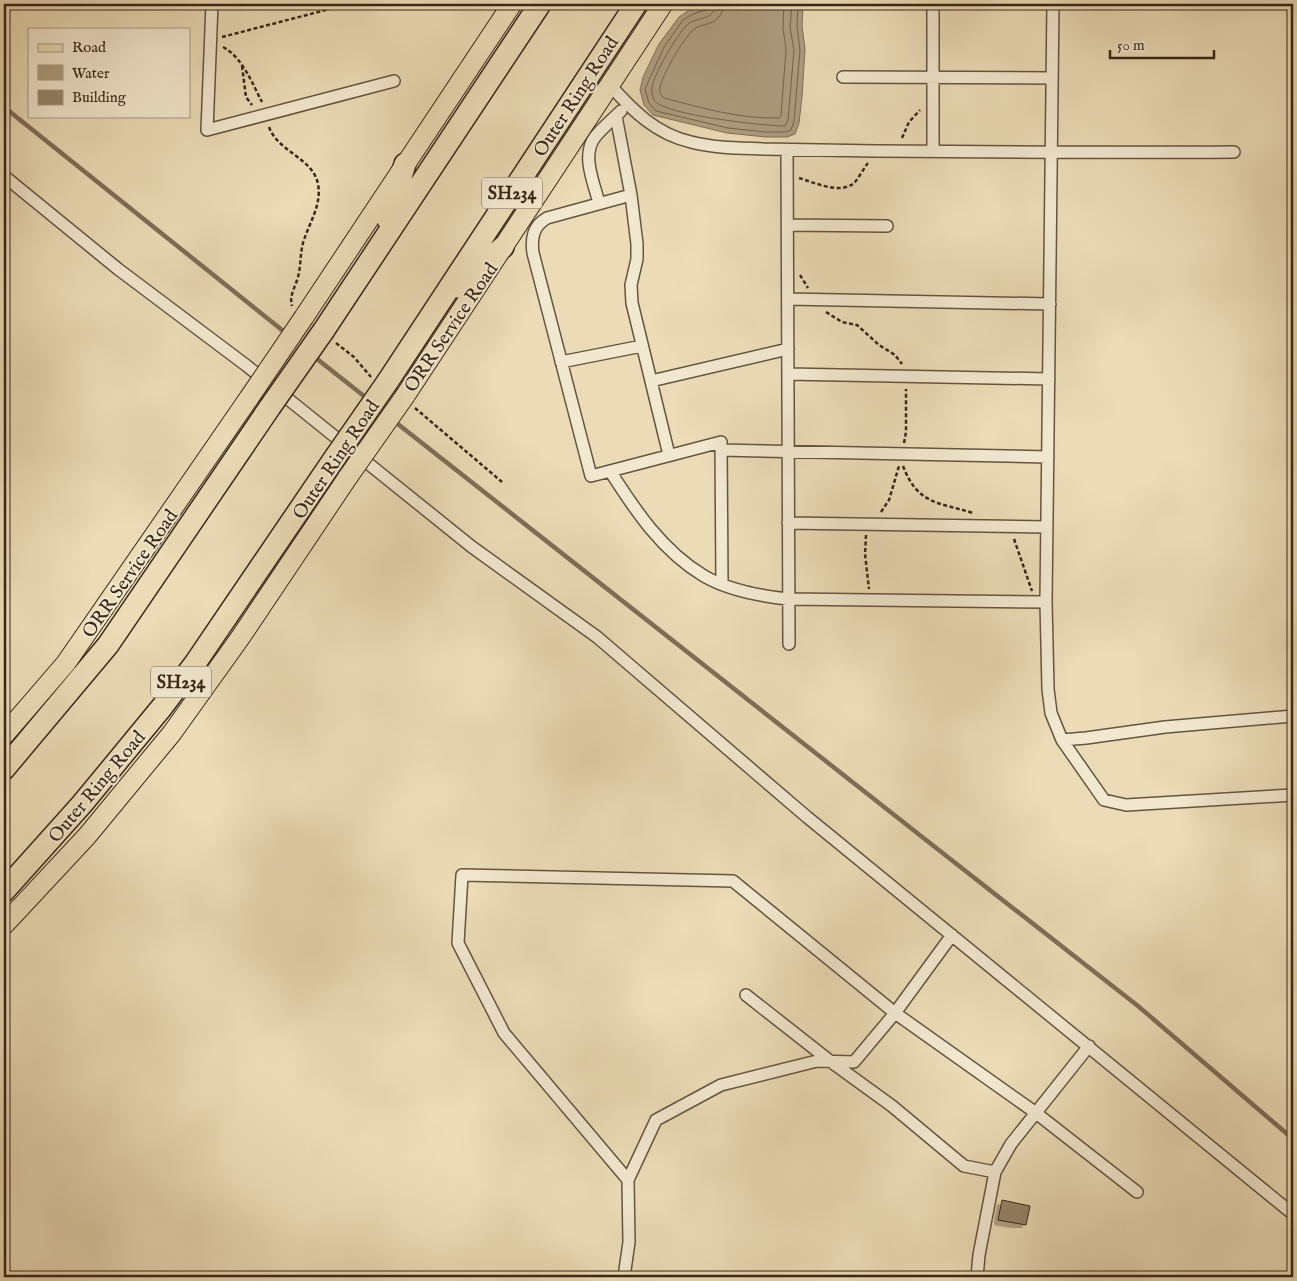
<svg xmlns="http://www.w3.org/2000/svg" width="1297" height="1281" font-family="'IM FELL English',serif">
<defs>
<filter id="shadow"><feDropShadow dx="-4.5" dy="4.5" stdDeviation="0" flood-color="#0004"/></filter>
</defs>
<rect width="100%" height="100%" fill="#ebdcb7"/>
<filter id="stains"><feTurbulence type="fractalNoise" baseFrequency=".004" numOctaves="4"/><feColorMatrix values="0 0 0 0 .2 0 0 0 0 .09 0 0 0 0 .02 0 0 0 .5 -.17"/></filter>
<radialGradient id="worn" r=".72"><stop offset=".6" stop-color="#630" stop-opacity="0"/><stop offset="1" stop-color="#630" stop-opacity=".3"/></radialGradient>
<!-- water -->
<path fill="#ae9e81" stroke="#7f6e57" d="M715,4H803L802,26L805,49L802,97L799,123L795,134L787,137H766L727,133L653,115L644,105L640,90L643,77L659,44L679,17L691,9Z"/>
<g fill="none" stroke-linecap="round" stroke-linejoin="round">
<!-- shore -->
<path stroke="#73624c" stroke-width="1" d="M709,4L706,10L693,14L683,20L664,47L645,89L649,103L656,111L728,128L766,132H786L791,130L794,121L800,50L797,26L798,4
M716,4C715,21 697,16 687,25C677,35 653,75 652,88C651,91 653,97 654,100C663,115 765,126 785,126L788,120L794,50L790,27L792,4
M723,4C723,9 722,14 718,18C711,26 700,23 693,30C684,38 661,76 660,88C659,93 661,95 664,98C702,108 740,119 779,118L781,116L786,50L783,28L784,4"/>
<!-- stream -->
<path stroke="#7f6e57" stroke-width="4.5" d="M4,107L287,334
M312,355L369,400
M394,421L926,840L1138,1006L1293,1139"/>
</g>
<!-- building -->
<path fill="#95856a" stroke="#382617" filter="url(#shadow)" d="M1002,1200L1030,1206L1026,1225L998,1220Z"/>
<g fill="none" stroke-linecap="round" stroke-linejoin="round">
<!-- street casing -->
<g stroke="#65543f" stroke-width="14">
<path id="street" d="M212,4L207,130L394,81
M1053,4L1046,602L1048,689L1051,713L1062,740L1086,738L1165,727L1293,716
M843,77L1052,78
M610,85C633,111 656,134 691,142C714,148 739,148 763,149C800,150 838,150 876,151C995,152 1115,153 1234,152
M616,116L631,195L637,244V259L631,285L632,303L669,455
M787,150L789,644
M933,151V4
M4,176L118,269L247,366L472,547L597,637L807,817L1293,1214
M631,195L547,218C533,226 531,238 533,253L591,476L721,442L722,584
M599,203C594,183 581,155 595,137C602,128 612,120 621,111
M788,225L887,226
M788,299L1050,304
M561,362L642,346
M788,374L1049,379
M651,381L788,349
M721,450L1048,457
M610,471C635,510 662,551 704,576C728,590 760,596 788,599L1046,602
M788,523L1047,527
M1062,740L1104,800L1126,805L1293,795
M746,995L830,1061L892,1106L964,1166L995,1172
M628,1180L504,1033L458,943L462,875L733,881L895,1013L1036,1113L1137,1192
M624,1277L629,1242L628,1180L656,1120L721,1085L817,1061L854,1062L895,1013L952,935
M977,1277L979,1255L995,1172L1011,1144L1089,1046"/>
</g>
<!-- primary casing -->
<g stroke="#382617" stroke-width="21">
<path id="primary" d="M304,317L512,4
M405,396L663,4
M4,735L66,663L249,398
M4,925L87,836L172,733L240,638L348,477"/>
</g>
<!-- highway casing -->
<g stroke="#382617" stroke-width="24">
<path id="highway" d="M388,220L405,164
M458,287L503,247
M324,330L540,4
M388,381L636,4
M4,769L108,645L270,407
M4,891L82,804L162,707L196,662L336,456"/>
</g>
<!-- path -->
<path stroke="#382617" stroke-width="2.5" stroke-dasharray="4 2.5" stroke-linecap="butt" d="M222,37L349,4
M223,47C243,58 252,83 262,102
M242,66L246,97L252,105
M269,127C278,152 313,158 318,184C322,205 309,223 303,243C300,254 301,266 298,277C295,288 289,295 292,306
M902,138L909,122L920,110
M799,178C813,182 840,195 854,183C859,178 863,169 868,163
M800,275L808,288
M826,312L842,322L857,325L879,345L895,355L902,364
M336,343L354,357L371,377
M415,408L502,482
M904,443L906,432V389
M903,466C918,505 938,502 973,513
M881,512L889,500L899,466
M866,535L865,554L869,589
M1014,539L1032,591"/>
<!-- street -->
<use href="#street" stroke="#f2e8d0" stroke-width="11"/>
<!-- primary -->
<use href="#primary" stroke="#ebdcb7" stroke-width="19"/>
<!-- highway -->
<use href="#highway" stroke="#ebdcb7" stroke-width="21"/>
<!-- primary-bridge casing -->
<g stroke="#382617" stroke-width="21" stroke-linecap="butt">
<path id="primary-bridge" d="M249,398L304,317
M348,477L405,396"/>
</g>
<!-- highway-bridge casing -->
<g stroke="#382617" stroke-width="24" stroke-linecap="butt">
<path id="highway-bridge" d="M270,407L324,330
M336,456L388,381"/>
</g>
<!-- primary-bridge -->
<use href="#primary-bridge" stroke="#ebdcb7" stroke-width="19"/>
<!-- highway-bridge -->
<use href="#highway-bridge" stroke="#ebdcb7" stroke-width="21"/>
</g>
<g text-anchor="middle" stroke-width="4" stroke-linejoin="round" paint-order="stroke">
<!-- shield labels -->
<g fill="#f2e8d0" stroke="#70604e" stroke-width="1">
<rect x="482" y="177.5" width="60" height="31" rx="4"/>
<rect x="151" y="666.5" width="60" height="31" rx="4"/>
</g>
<g font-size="18" font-weight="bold" fill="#382617">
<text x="512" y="199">SH234</text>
<text x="181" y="688">SH234</text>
</g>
<!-- street labels -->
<g font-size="19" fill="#382617" stroke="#f2e8d0">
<text transform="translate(575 96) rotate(-57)" y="7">Outer Ring Road</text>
<text transform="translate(450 327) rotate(-56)" y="7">ORR Service Road</text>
<text transform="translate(335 459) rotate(-56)" y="7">Outer Ring Road</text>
<text transform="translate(129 573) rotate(-55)" y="7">ORR Service Road</text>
<text transform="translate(96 786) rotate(-50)" y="7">Outer Ring Road</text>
</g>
</g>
<!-- margin -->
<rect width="1297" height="1281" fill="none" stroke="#ebdcb7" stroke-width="20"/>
<rect x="5" y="5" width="1287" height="1271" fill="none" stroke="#382617" stroke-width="2.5"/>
<rect x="10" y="10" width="1277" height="1261" fill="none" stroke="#382617"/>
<!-- legend -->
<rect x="28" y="28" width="162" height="90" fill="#f2e8d0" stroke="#a89a86"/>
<rect x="38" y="44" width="25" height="8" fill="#ebdcb7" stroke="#a89a86"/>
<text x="72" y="52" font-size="15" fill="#382617">Road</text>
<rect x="38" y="65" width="25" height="15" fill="#ae9e81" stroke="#a89a86"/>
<text x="72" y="78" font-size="15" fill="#382617">Water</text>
<rect x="38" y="90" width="25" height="15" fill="#95856a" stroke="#a89a86"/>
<text x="72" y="102" font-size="15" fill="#382617">Building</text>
<!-- scale -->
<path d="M1110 50v8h104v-8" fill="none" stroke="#382617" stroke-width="2.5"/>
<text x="1117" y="50" font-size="15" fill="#382617" stroke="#f2e8d0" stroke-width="4" paint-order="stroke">50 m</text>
<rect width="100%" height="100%" filter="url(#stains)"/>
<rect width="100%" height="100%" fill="url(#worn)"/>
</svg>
